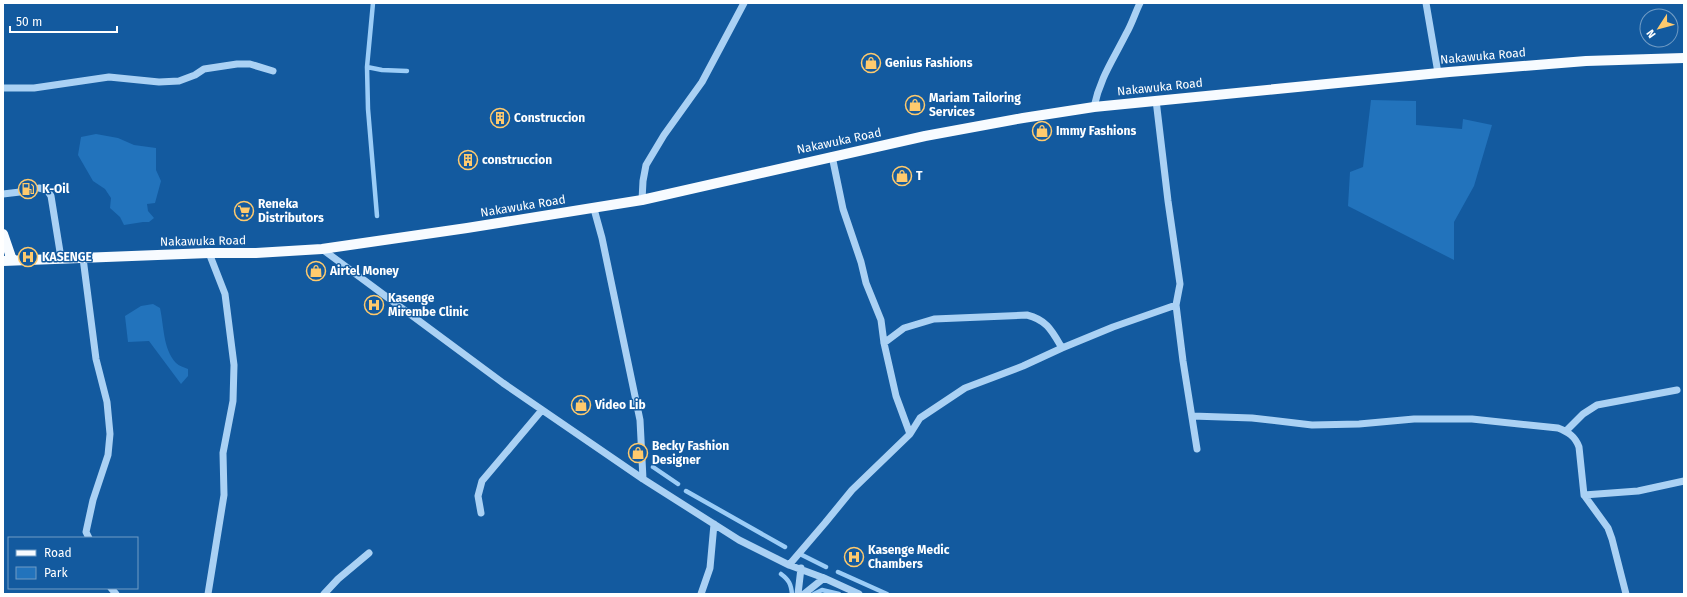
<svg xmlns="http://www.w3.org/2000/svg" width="1687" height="597" font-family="'Fira Sans',sans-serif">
<rect width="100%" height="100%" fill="#135a9f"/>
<!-- green -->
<path fill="#2273bc" d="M1371,100L1416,101V125L1462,129L1463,119L1492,125L1474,186L1454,222V260L1348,206L1350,172L1363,167Z
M96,134L118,138L134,145L156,148V170L161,181L155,203L147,204L148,211L154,218L149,222H143L124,225L120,217L110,208L111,198L105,189L93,181L78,155L81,137Z
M153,304L160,308C164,326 163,349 176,363C179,366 184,367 188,369V376L181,384L149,341L128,342L125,316L141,306Z"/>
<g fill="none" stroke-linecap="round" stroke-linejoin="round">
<!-- stream -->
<path stroke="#9ccdf7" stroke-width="4.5" d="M373,3L367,67L368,109L377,216
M367,67L382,70L407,71
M653,467L678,484
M686,491L785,547
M802,555L826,567
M838,572L887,594
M781,574C789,580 791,584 792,594
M814,594L822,590L839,594"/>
<!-- minor-tunnel -->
<path stroke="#3673ad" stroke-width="7" stroke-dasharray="7 3.5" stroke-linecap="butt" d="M20,192L39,188"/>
<!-- minor -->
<path stroke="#aad1f4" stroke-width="7" d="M1426,3L1438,73
M3,88H34L109,77L159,82L179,81L195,75L204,69L237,64H250L273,71
M1156,100L1168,201L1180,284L1176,305L1183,361L1197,449
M1094,107C1100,78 1113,60 1126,34C1132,24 1135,13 1140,3
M39,188L47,190L51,196L61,258
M3,194L20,192
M642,200L643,181L646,165L664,135L702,82L744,3
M594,209L602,238L640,420L643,479
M322,249L503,383L643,479L739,540L789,565L824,578L859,594
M83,258L96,359L107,402L110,434L108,455L93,500L86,532L89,538
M884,343L904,328L934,319L1027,315C1047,320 1052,331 1062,348
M1192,416L1252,418L1312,425L1359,424L1414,419H1472L1558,428C1568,432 1575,436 1579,447L1584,495L1608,528L1612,539L1626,594
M1566,431L1583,414L1597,405L1677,390
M910,434L920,418L965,388L1023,366L1062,348L1113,327L1176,305
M1584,495L1638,491L1684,481
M481,513L478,496L482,481L542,410
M789,565L825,523L852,490L910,434L896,396L884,343L881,320L866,283L861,262L843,209L832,156
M111,588L116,594
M208,594L224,495L223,453L233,401L234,365L225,294L209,253
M324,594L338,579L369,553
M701,594L710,568L714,524
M798,594L801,568
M804,594L824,578"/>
<!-- major -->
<path stroke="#f7fbff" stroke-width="10" d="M3,234L12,260
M3,261L209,253H256L322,249L467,228L642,200L925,136L1023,118L1094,107L1449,72L1586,61L1684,58"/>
</g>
<!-- icons -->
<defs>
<g id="shop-ring" transform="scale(1)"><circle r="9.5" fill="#135a9f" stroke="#ffca6d" stroke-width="1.5"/><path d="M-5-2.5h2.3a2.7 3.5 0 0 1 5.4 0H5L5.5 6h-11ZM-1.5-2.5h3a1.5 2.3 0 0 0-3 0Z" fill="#ffca6d"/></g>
<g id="building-ring" transform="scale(1)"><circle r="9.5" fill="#135a9f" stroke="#ffca6d" stroke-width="1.5"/><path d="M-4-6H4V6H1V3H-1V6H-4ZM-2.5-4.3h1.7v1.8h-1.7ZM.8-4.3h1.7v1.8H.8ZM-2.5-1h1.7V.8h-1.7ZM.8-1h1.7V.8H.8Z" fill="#ffca6d"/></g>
<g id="fuel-ring" transform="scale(1)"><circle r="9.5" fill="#135a9f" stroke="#ffca6d" stroke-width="1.5"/><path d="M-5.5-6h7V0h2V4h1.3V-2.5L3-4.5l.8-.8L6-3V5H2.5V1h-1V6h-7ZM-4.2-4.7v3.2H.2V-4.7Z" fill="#ffca6d"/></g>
<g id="supermarket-ring" transform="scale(1)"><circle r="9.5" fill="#135a9f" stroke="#ffca6d" stroke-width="1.5"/><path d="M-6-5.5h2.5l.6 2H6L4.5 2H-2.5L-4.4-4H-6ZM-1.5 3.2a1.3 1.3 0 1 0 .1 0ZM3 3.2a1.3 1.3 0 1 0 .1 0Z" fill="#ffca6d"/></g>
<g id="hospital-ring" transform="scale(1)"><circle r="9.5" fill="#135a9f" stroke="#ffca6d" stroke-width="1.5"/><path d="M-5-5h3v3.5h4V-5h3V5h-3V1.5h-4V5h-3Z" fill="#ffca6d"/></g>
</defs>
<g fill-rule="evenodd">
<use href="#shop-ring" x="871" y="63"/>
<use href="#shop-ring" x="915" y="105"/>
<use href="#building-ring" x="500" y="118"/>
<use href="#shop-ring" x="1042" y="131"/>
<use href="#building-ring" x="468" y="160"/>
<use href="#shop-ring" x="902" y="176"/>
<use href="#fuel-ring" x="28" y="189"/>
<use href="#supermarket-ring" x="244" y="211"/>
<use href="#hospital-ring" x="28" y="257"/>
<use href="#shop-ring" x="316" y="271"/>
<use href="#hospital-ring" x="374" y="305"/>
<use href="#shop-ring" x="581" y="405"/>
<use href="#shop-ring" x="638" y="453"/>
<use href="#hospital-ring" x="854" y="557"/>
</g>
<g text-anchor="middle" stroke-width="3" stroke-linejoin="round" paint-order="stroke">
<!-- street labels -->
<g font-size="12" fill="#fff" stroke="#135a9f">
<text transform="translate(1483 56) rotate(-5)" y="4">Nakawuka Road</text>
<text transform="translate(1160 87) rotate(-6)" y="4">Nakawuka Road</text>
<text transform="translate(839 141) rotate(-12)" y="4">Nakawuka Road</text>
<text transform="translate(523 206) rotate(-9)" y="4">Nakawuka Road</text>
<text transform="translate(203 241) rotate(-1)" y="4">Nakawuka Road</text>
</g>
<!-- poi labels -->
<g font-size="12" font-weight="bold" fill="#fff" stroke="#135a9f" text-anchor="start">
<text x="885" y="67">Genius Fashions</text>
<text x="929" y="102">Mariam Tailoring<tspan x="929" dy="14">Services</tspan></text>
<text x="514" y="122">Construccion</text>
<text x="1056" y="135">Immy Fashions</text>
<text x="482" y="164">construccion</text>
<text x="916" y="180">T</text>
<text x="42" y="193">K-Oil</text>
<text x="258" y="208">Reneka<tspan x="258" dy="14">Distributors</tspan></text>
<text x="42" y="261">KASENGE</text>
<text x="330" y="275">Airtel Money</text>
<text x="388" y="302">Kasenge<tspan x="388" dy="14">Mirembe Clinic</tspan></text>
<text x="595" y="409">Video Lib</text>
<text x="652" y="450">Becky Fashion<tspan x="652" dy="14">Designer</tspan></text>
<text x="868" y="554">Kasenge Medic<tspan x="868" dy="14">Chambers</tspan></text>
</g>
</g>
<!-- border -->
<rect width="1687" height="597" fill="none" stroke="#ffffff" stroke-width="8"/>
<!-- legend -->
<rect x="8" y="537" width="130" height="52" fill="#135a9f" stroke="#719cc5"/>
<rect x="16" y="550" width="20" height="6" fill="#f7fbff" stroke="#719cc5"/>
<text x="44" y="557" font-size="12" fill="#ffffff">Road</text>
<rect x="16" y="567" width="20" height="12" fill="#2273bc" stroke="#719cc5"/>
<text x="44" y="577" font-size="12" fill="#ffffff">Park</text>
<!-- north arrow -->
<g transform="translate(1659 28) rotate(234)"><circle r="19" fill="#135a9f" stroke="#719cc5"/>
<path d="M0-3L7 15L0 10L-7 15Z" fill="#ffca6d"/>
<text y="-6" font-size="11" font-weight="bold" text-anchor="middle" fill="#ffffff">N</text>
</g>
<!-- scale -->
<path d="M10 26v6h107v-6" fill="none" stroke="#ffffff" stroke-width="2"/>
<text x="16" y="26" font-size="12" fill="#ffffff" stroke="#135a9f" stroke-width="3" paint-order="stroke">50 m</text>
</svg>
